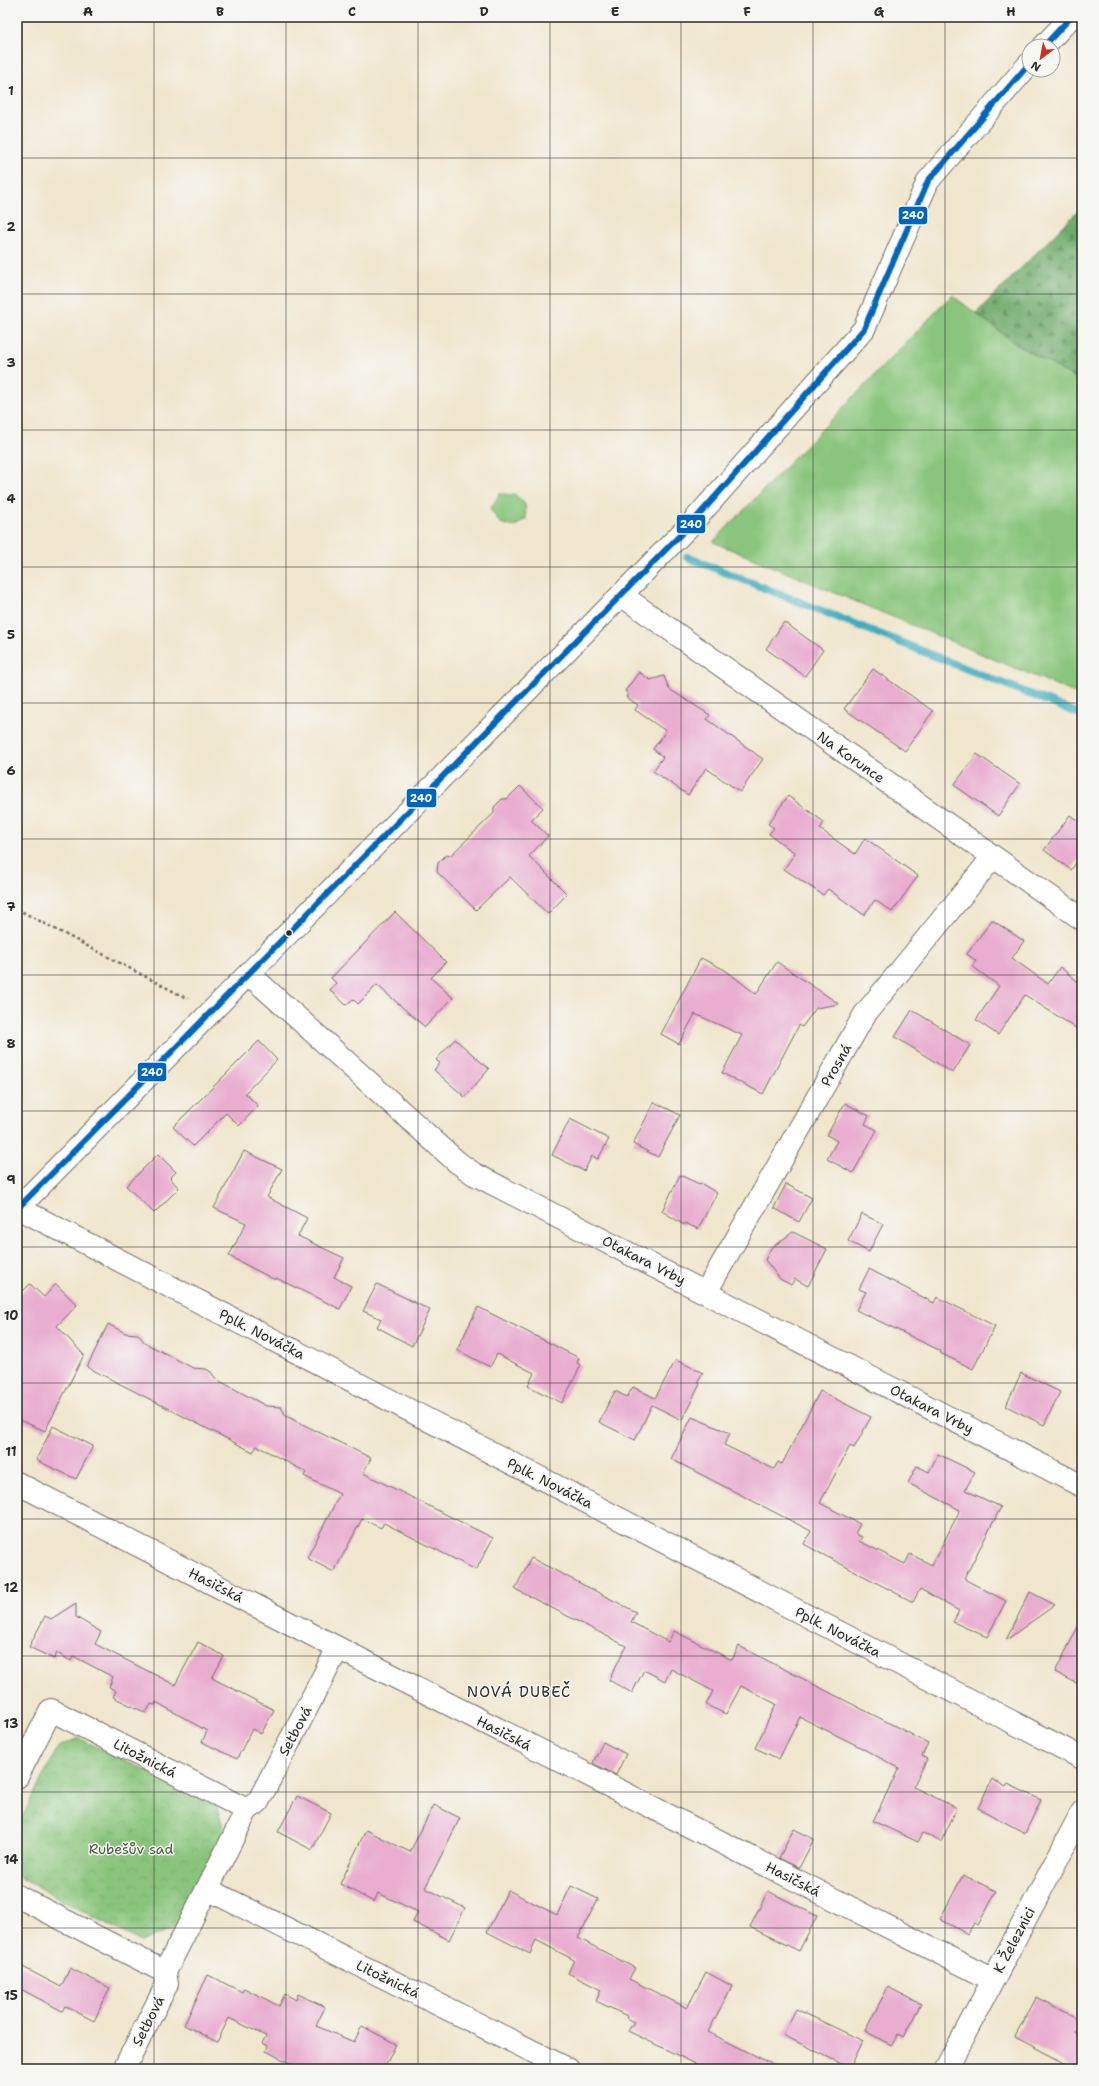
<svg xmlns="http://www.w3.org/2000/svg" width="1099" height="2086" font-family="'Shantell Sans',sans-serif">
<defs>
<pattern id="forest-firs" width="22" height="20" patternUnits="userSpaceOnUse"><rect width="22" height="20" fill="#6eaa6b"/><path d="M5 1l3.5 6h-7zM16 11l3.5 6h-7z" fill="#5b8b58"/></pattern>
<pattern id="park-crowns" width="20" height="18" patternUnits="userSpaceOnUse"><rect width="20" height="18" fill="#89c57b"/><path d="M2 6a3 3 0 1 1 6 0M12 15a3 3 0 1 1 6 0" fill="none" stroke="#76a96a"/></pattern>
</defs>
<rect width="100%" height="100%" fill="#f6f6f2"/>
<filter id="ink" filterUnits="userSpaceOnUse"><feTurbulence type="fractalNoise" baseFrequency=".025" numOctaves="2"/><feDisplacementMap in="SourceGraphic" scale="8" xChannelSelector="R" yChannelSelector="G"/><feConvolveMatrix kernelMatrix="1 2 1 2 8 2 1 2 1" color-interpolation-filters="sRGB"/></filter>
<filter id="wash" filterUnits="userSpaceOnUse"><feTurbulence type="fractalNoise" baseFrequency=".012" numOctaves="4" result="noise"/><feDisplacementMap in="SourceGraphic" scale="16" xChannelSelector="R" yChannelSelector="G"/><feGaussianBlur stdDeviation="0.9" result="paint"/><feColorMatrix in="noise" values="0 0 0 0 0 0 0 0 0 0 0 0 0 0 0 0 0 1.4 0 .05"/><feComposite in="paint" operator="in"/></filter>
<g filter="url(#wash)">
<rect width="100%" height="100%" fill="#f0e6cd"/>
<!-- grass -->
<path fill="#89c57b" stroke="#5a7853" d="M952,295L1016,344L1082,382V696L713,542Z
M500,494L516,495L525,504L526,519L514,527L500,523L490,509Z"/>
<!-- forest -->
<path fill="url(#forest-firs)" stroke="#4c6a4b" d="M1082,207V382L1016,344L976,313Z"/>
<!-- park -->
<path fill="url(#park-crowns)" stroke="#5a7853" d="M78,1738L216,1804L226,1837L177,1927L141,1942L17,1876V1827L58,1747Z"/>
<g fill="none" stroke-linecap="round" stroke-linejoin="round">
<!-- stream -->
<path stroke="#3facbe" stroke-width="8" d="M687,557L1082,715"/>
</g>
<g id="blocks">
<!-- building -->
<path fill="#e9add0" d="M784,622L823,650L805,676L766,649Z
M873,669L933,711L905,751L844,709Z
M639,672L650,680L664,676L669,689L710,715L707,719L763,759L740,792L706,768L688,795L653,771L663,757L653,749L666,731L635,710L638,705L626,697L628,694L625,691Z
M977,754L1020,784L998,816L954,785Z
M520,786L543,808L531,820L548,836L529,856L567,894L548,914L510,877L476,910L437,872L438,863L446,855L450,856L494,813V807L502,799H507Z
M788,796L824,822L820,829L855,854L865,838L918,876L892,912L875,900L864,915L828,889L823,895L784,869L795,853L769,834L774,828L768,824Z
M1070,815L1082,824V855L1071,870L1044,850Z
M395,912L446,962L431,978L453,998L425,1027L377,985L358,1004L353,999L346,1005L330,990L336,983L331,978Z
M992,920L1024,941L1012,958L1048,984L1060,967L1082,985V1032L1025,995L998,1035L976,1020L999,986L972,966L976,961L967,954Z
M701,958L725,970L756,994L777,962L839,1004L816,1008L802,1027L799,1025L763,1094L722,1073L742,1035L695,1014L679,1044L661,1034Z
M912,1010L970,1045L953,1073L895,1037Z
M455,1039L489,1069L465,1097L434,1070L440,1063L436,1060Z
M259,1041L277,1060L245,1093L258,1106L239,1126L226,1113L193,1146L173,1127Z
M654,1102L680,1115L658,1157L633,1144Z
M845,1103L869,1116L865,1124L877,1130L853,1173L827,1159L837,1141L827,1135Z
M570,1119L609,1139L598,1159L592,1156L584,1171L552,1155Z
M244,1151L282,1169L267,1197L307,1218L298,1236L344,1258L334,1277L351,1286L340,1309L276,1278L275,1280L229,1256L246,1223L214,1208Z
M158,1154L176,1172L170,1178L179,1188L154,1213L126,1186Z
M680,1175L699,1184L700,1183L717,1193L698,1229L685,1223L684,1225L662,1211Z
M786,1184L812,1198L799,1222L774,1208Z
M862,1214L883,1224L869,1252L848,1241Z
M793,1232L827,1249L808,1286L795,1279L791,1285L780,1279L765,1260L771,1248Z
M869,1269L934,1303L937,1297L995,1326L973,1369L940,1353L941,1351L856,1310L866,1292L859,1289Z
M30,1284L44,1297L56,1284L77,1305L57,1326L84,1355L45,1431L17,1419V1297Z
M377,1284L430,1310L412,1346L377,1327L381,1319L363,1311Z
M478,1307L579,1358L577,1363L581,1365L562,1403L528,1386L534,1373L497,1354L490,1367L457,1350Z
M108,1324L125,1333L138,1334L145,1343L193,1368L206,1369L211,1372L216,1379L266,1406L281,1407L286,1416L371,1458L363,1473L493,1538L476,1570L384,1523L381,1528L362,1519L334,1572L307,1558L340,1494L304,1476L306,1472L257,1446L253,1452L87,1367Z
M676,1360L703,1373L698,1382L700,1384L682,1420L652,1405L635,1440L599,1422L615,1391L627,1397L633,1387L655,1398Z
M1021,1373L1060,1392L1044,1425L1006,1406Z
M820,1391L871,1417L854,1448L850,1446L820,1503L860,1524L855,1534L862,1537L859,1541L905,1564L910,1554L932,1565L960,1510L908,1483L917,1466L929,1472L938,1454L975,1472L965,1490L1001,1507L964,1579L1006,1601L987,1637L953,1622L959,1611L920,1589L913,1602L820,1553L804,1544L811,1531L671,1459L692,1417L730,1433L724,1445L774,1469L778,1462L782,1464Z
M53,1426L93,1446L76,1479L36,1460Z
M531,1558L636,1612L631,1622L668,1642L674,1631L732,1660L739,1646L928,1743L922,1756L927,1759L913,1787L957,1808L941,1842L923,1833L918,1842L873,1821L899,1768L858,1746L800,1717L779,1759L755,1748L776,1704L741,1686L726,1714L706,1705L713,1691L671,1669L665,1681L644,1670L632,1693L609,1680L626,1646L515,1589Z
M1030,1592L1055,1605L1006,1640Z
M76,1603V1617L101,1632L95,1644L175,1685L198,1642L224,1656L212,1678L274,1710L261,1734L252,1729L237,1759L202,1742L207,1731L156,1702L155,1705L151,1704L146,1713L113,1697L116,1691L109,1687L113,1677L73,1656L71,1661L57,1653L54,1659L29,1647L45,1616L51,1619Z
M1082,1619V1686L1055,1672Z
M603,1742L626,1754L616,1775L593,1763Z
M992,1779L1006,1787L1008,1784L1041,1800L1025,1833L978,1808Z
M297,1796L331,1813L312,1850L278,1832Z
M434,1805L460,1818L425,1888L465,1908L449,1940L413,1922L418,1912L378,1893L374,1902L340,1884L366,1830L410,1852Z
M794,1829L814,1839L799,1868L779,1858Z
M963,1875L996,1891L978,1925L974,1923L967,1934L940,1919Z
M571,1886L598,1899L578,1938L635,1968L629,1979L687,2008L706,1972L732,1986L708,2032L782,2069H706L628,2031L634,2022L626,2018L627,2016L596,2001L601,1990L568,1973L574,1960L536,1940L530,1954L487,1932L508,1890L557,1915Z
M768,1891L817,1916L799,1951L750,1927Z
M17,1964L61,1987L70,1968L110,1988L94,2021L65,2006L62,2011L17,1987Z
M208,1975L242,1992L244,1988L279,2006L285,1994L296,2000L298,1994L325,2007L316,2026L354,2042L362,2026L396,2044L384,2069H301L266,2051L268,2046L262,2043L266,2036L229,2018L217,2042L184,2025Z
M888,1987L921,2004L903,2037L898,2034L891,2045L865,2031Z
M1036,1997L1081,2020L1074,2032L1082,2037V2069H1076L1015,2037Z
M796,2009L863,2041L850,2068L783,2035Z"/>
</g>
</g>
<g filter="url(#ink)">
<use href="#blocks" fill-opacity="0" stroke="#706c64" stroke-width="1"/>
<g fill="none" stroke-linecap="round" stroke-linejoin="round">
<!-- minor casing -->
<g stroke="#706c64" stroke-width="24">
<path id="minor" d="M1044,46L1071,17
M621,595L1082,919
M249,974L457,1162L474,1174L1082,1486
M18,1208L1082,1758
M17,1209L691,524L864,329L928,181L1029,64
M706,1292L865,1014L993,857
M17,1483L338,1648L993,1980
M17,1777L51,1710L247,1810L165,1972
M247,1810L258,1802L338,1648
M207,1889L568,2069
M17,1896L165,1972
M124,2069L167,1984L165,1972
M946,2069L1082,1812"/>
</g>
<!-- path -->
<path stroke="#706c64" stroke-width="2.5" stroke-dasharray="3 3" stroke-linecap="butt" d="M17,909L188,999"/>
<!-- minor -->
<use href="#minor" stroke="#fff" stroke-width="22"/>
<!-- bus-1 casing -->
<g stroke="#f6f6f2" stroke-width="9">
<path id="bus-1" d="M1044,46L1071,17
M17,1209L691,524L864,329L928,181L1029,64"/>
</g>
<!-- bus-1 -->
<use href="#bus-1" stroke="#0065bd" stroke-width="6"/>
</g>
</g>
<!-- grid -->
<path fill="none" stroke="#2b2b2b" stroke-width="1" stroke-opacity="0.55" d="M154,17V2069M286,17V2069M418,17V2069M550,17V2069M681,17V2069M813,17V2069M945,17V2069M17,158H1082M17,294H1082M17,430H1082M17,567H1082M17,703H1082M17,839H1082M17,975H1082M17,1111H1082M17,1247H1082M17,1383H1082M17,1519H1082M17,1656H1082M17,1792H1082M17,1928H1082"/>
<!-- markers -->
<circle fill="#2b2b2b" stroke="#f6f6f2" stroke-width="1.5" cx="289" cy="933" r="3.5"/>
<g text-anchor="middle" stroke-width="3" stroke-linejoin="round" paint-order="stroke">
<!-- street labels -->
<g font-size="14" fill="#2b2b2b" stroke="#f6f6f2">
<text transform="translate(851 757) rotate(35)" y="5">Na Korunce</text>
<text transform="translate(836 1065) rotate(-60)" y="5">Prosná</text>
<text transform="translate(644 1260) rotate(27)" y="5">Otakara Vrby</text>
<text transform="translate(262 1334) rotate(27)" y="5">Pplk. Nováčka</text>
<text transform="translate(932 1409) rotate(27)" y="5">Otakara Vrby</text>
<text transform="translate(550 1483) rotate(27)" y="5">Pplk. Nováčka</text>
<text transform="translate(216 1585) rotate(27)" y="5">Hasičská</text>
<text transform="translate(838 1632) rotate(27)" y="5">Pplk. Nováčka</text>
<text transform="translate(295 1731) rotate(-62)" y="5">Setbová</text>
<text transform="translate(504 1733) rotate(27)" y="5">Hasičská</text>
<text transform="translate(145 1758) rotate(27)" y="5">Litožnická</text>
<text transform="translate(793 1879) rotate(27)" y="5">Hasičská</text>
<text transform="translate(1014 1940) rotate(-62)" y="5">K Železnici</text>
<text transform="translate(388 1979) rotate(26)" y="5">Litožnická</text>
<text transform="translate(148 2021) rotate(-63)" y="5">Setbová</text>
</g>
<!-- park labels -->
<g font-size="14" fill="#475943" stroke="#f6f6f2">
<text x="131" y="1854">Rubešův sad</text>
</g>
<!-- neighbourhood labels -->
<g font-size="15" letter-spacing="1" fill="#2b2b2b" stroke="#f6f6f2">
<text x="519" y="1697">NOVÁ DUBEČ</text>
</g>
</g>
<g stroke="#f6f6f2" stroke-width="1.5">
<rect x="898" y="206" width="30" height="19" rx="4" fill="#0065bd"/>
<rect x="676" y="514" width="30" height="20" rx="4" fill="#0065bd"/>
<rect x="406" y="788" width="31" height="20" rx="4" fill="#0065bd"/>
<rect x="137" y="1062" width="30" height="20" rx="4" fill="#0065bd"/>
</g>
<g font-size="11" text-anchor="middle" font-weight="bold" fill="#fff">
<text x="913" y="219">240</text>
<text x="691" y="528">240</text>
<text x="421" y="802">240</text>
<text x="152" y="1076">240</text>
</g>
<!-- margin -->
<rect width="1099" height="2086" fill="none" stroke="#f6f6f2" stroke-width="44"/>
<!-- north arrow -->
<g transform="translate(1041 58) rotate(212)"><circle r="19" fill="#f6f6f2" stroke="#a5a5a2"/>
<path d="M0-3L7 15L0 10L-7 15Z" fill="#c8321e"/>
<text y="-6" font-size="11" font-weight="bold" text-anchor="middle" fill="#2b2b2b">N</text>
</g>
<rect x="22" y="22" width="1055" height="2042" fill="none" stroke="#2b2b2b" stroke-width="1.5"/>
<g font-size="13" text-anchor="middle" font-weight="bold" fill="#2b2b2b">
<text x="88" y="16">A</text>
<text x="220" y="16">B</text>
<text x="352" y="16">C</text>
<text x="484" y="16">D</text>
<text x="615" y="16">E</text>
<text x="747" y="16">F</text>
<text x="879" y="16">G</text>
<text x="1011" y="16">H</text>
<text x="11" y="95">1</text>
<text x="11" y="231">2</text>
<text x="11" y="367">3</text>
<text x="11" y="503">4</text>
<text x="11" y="639">5</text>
<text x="11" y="775">6</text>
<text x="11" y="911">7</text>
<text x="11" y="1048">8</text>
<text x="11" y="1184">9</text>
<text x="11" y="1320">10</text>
<text x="11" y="1456">11</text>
<text x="11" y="1592">12</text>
<text x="11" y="1728">13</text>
<text x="11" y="1864">14</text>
<text x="11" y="2000">15</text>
</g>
</svg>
